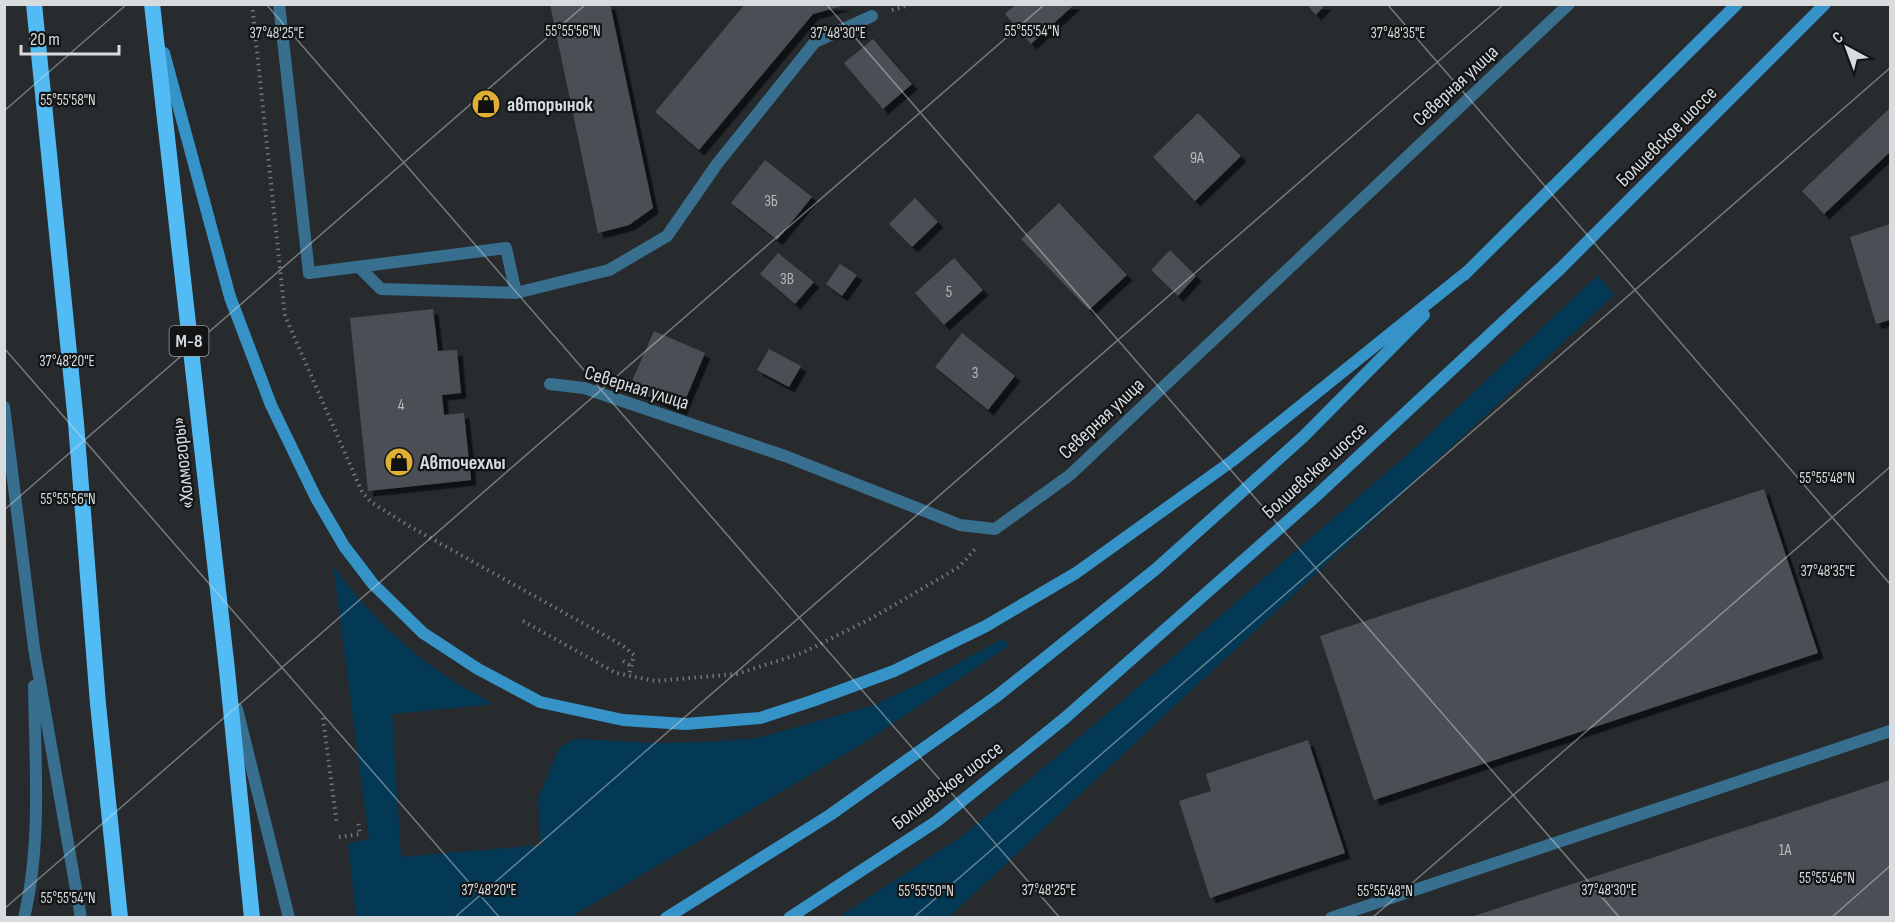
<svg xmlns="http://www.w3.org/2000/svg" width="1895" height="922" font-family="'Sofia Sans Condensed',sans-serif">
<defs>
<filter id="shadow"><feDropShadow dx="5.5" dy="5.5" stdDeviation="0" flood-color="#0009"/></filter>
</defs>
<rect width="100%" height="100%" fill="#272b2e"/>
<!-- green -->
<path fill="#033954" d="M1598,275L1614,295L949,917H839L965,834L1116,706L1408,454Z
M333,565C363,609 405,649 449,678C463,688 479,695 493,704L392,714L401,857L541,845L538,799L559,748L575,739L653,743L708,742L758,738L871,706L925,681L1004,638L1008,646L870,739L571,917H356L348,843L369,839Z"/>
<!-- building -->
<path fill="#4b5054" filter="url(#shadow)" d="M550,4H610L653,208L629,225L598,233Z
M745,4L846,5L813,14L699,150L655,112Z
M1016,4H1075L1031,44L1005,14Z
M1306,4H1326L1316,15Z
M873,39L912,84L883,109L844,63Z
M1890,108V152L1824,214L1802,191Z
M1198,113L1241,156L1195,201L1153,157Z
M765,160L812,197L777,240L731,203Z
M915,198L938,222L912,247L889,224Z
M1059,203L1127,275L1089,310L1021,239Z
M1890,224V320L1876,324L1850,237Z
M1170,250L1196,276L1178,296L1151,270Z
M778,253L814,282L795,304L760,274Z
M954,258L983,290L944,325L915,293Z
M840,264L857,275L842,296L826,284Z
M433,309L438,351L457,350L461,393L442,395L444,415L464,413L471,480L368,491L350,318Z
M654,331L705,353L681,410L629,388Z
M962,333L1015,376L988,410L935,367Z
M769,349L801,366L789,387L757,370Z
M1764,489L1818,653L1374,800L1320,636Z
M1308,740L1345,853L1210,898L1179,801L1211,791L1206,774Z
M1890,780V918H1471V917Z"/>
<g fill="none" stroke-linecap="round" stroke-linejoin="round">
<!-- path -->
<path stroke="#75787b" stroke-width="4" stroke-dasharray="1.5 4.5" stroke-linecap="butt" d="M252,4L285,316L362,492L371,502L409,526L622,645L634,655L629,676
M892,10L912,4
M523,621L616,673L655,681L737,674L802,653L872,618L959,567L975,549
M623,661L631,666
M323,718L337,825
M339,837L360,834L358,821"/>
<!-- service -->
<path stroke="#386e8e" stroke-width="12" d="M359,267L381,289L516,293L609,270L667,236L717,164L815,42L872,16
M309,273L506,248L516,293
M1331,918L1890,731"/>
<!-- minor -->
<path stroke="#386e8e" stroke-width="12" d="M279,4L309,273
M550,384L584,388L785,456L960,525L995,529L1070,475L1569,4"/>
<!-- tertiary -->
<path stroke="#386e8e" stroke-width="12" d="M4,407L34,648L81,918
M237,709L289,918
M24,918C42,843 35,762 34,686"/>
<!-- secondary -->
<path stroke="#3593c7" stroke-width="12" d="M164,53L230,297L271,405L316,498L344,546L373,584L423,633L478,669L540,702L623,720L685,724L760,718L812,701L894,671L986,626L1076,573L1232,461L1468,271
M1464,275L1737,4
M666,918L830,815L997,696L1156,569L1303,437L1424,315
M789,918L937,821L1065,718L1315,497L1560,269L1825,4"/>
<!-- trunk -->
<path stroke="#52bbf4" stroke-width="16" d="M34,4L76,423L98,704L120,918
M152,4L227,670L252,918"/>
</g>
<!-- ticks -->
<path fill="none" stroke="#d9dcde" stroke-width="1.5" stroke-opacity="0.45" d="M266,4L1060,918M826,4L1620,918M1387,4L1890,584M4,111L127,4M4,348L500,918M4,510L586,4M4,909L1045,4M454,918L1504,4M913,918L1890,68M1372,918L1890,467M1831,918L1890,866"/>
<!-- icons -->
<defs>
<g id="shop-disc" transform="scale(1.5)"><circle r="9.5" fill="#dfb034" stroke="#121415"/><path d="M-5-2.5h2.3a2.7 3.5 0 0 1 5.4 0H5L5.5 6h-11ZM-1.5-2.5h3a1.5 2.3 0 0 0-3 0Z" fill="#111"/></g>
</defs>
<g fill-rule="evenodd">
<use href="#shop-disc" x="486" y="104"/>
<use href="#shop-disc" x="399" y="462"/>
</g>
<g text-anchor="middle" stroke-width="4.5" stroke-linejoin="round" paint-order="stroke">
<!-- number labels -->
<g font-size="16" fill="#b6b9bc">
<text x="1197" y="163">9А</text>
<text x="771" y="206">3Б</text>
<text x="787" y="284">3В</text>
<text x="949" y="297">5</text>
<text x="975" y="378">3</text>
<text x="401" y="410">4</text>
<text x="1785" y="855">1А</text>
</g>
<!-- shield labels -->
<rect fill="#121415" stroke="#9da0a2" stroke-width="1.5" x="169.5" y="326" width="39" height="30" rx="4.5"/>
<g font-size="18" font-weight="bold" fill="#d9dcde">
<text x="189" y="347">М-8</text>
</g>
<!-- street labels -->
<g font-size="20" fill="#d9dcde" stroke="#121415">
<text transform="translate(1455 85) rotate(-43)" y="7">Северная улица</text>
<text transform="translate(1666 136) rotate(-45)" y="7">Болшевское шоссе</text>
<text transform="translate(637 387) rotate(17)" y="7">Северная улица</text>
<text transform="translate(1101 418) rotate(-43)" y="7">Северная улица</text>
<text transform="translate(182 463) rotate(-96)" y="7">«Холмогоры»</text>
<text transform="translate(1314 470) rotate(-42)" y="7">Болшевское шоссе</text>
<text transform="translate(947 785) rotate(-37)" y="7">Болшевское шоссе</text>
</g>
<!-- poi labels -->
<g font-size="20" font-weight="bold" fill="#d9dcde" stroke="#121415" text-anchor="start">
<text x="507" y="111">авторынок</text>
<text x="420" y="469">Авточехлы</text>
</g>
</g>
<g font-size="15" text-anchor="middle" fill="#d9dcde" stroke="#121415" stroke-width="4.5" stroke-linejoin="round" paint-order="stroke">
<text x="573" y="36">55°55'56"N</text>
<text x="1032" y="36">55°55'54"N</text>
<text x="277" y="38">37°48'25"E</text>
<text x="1398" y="38">37°48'35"E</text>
<text x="838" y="38">37°48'30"E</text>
<text x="68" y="105">55°55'58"N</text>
<text x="67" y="366">37°48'20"E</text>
<text x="1827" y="483">55°55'48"N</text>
<text x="68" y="504">55°55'56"N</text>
<text x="1828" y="576">37°48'35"E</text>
<text x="1827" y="883">55°55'46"N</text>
<text x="489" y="895">37°48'20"E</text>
<text x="1049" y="895">37°48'25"E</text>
<text x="1609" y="895">37°48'30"E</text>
<text x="926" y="896">55°55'50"N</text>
<text x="1385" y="896">55°55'48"N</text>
<text x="68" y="903">55°55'54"N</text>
</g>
<!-- border -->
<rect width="1895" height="922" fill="none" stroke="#d9dcde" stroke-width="12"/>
<!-- north arrow -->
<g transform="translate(1847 48) rotate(319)" stroke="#121415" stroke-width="4.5" paint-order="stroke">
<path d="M0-4.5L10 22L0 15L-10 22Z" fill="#d9dcde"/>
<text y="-9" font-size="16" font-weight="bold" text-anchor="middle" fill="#d9dcde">С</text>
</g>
<!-- scale -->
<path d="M21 45v9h98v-9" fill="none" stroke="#d9dcde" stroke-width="3"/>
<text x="30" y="45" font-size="18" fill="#d9dcde" stroke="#121415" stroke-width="4.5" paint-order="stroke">20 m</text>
</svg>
